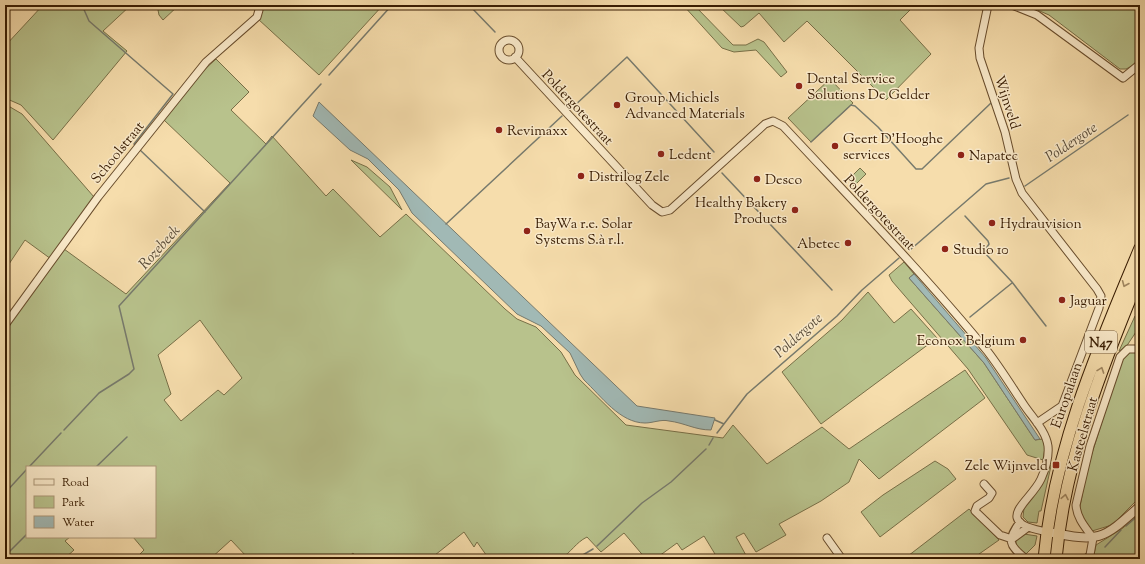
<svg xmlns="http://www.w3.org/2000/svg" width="1145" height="564" font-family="'Sorts Mill Goudy',serif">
<rect width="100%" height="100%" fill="#f6ddac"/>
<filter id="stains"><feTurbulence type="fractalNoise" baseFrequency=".005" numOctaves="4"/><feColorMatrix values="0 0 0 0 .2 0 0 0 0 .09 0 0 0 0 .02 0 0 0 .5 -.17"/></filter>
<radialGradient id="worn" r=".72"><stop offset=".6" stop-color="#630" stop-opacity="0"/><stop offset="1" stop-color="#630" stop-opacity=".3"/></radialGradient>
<!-- green -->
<path fill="#b8c28c" stroke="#786f47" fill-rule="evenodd" d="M43,5H131L103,31L127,51L53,140L21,105L5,98V46Z
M157,5H179L163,20L159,15Z
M261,5H383L319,75L258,19Z
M683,5H694L733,45H746L758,39L764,42L787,72L781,77L756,50L734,52L722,48Z
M718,5H915L900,20L931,54L886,100L807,21L784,42L759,13L744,26L741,27Z
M1026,5H1140V62L1126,69H1120L1049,15Z
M216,59L249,92L231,110L266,144L272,136L326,196L333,189L380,237L406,214L505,309L517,319L536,327L561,352L575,375L626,425L723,438L733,425L767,464L822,427L849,449L965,370L985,398L879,479L859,459L849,482L821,501L779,524L786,535L756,552L744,533L736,537L748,559H732L730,555L723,559H718L704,536L682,550L677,543L655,559H646L624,533L601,552L587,537C575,543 572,552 560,559H489L477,542L474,547L464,532L430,559H358L353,553L346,559H246L247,557L231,540L210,559H135L144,550L133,537H155V467H27V537H70L65,541L74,550L64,559H12L5,554V331L64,249L126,294L230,183L164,120L203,71ZM200,320L242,378L224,395L218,390L181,421L164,400L171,394L158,355Z
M830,79L853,103L811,142L788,118Z
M5,104L22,114L94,197L51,259L25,240L5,270Z
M351,160L367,167L390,187L402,210Z
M860,168L866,174L854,186L848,180Z
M904,262L914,274L909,278L984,363L1035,440L1043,439L1045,448L1043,460L1027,455L968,369L892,281L889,275Z
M868,292L894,323L911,309L937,338L821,424L782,372L842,320Z
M1135,316L1140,321V331L1136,332L1126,347L1119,351Z
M1136,351L1140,358V497L1112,525L1092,531L1079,512L1087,469L1122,359L1130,352Z
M935,461L948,469L956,479L880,537L861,512L883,495Z
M1048,464L1051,466L1041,511H1039L1037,523L1028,522L1023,517L1024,508Z
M969,509L999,540L972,559H904Z
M1140,512V559H1093L1096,545L1123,528Z
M1024,534L1037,536L1035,545L1026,554C1020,550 1015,547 1016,539Z"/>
<!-- water -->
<path fill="#a1b9b5" stroke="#777a6d" d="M319,102L637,406L715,418L711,430C695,430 685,423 669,421C661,419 653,423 645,423C620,423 601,396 584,380L580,374L570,353L541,326L517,314L412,213L399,190L368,159L350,150L313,116Z
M914,274L986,358L1040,439L1035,440L984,363L909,278Z"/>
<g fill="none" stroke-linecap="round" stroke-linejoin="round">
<!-- stream -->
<path stroke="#777a6d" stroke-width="1.5" d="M82,5L89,21L173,94L134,144L136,146
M469,5L495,32
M329,75L392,5
M573,107L627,57L714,152
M811,142L851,105L855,106L878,127L916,169H922L991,103
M140,150L205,212
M722,173L832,290
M1025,186L1128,115
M965,216L988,241L989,244L984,252L1012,282L1046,326
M446,224L562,116
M910,250L986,184L1009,178
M970,317L1012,283
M715,420L724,424
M64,430L99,393L129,374L134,369L119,306L321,84
M717,433L747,394L837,316L862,290L899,258
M709,445L713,438
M29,467L61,433
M96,467L127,437
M5,493L27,469
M1126,526L1140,514
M597,546L642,503L671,482L706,449
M1105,547L1121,530
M6,555L27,534
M6,556L11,559
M576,559L593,549"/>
<!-- minor casing -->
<g stroke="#684c2c" stroke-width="9">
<path id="minor" d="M988,5L979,48L980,58L1005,132L1016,179L1022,193L1097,289L1101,296L1099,308L1062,406L1037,423
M1012,5L1037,15L1123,78L1140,64
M499 50a10 10 0 1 1 20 0a10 10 0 1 1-20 0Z
M515,57L652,205L662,212L670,210L765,124L773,121L783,126C852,200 924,274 988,352C1001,369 1012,387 1024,405C1032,417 1046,431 1048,446C1049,456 1045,470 1041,479C1030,503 989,522 1048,532
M5,325L98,197L206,62L257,17L259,10L258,5
M984,484L992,493L989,498L977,506L975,511L1000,535L1012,539
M1020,522C1007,540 1008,545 1026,559
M827,538L842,559
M1012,539L1027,528
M1086,559L1090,555L1093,538C1086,528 1077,519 1076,505L1090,446L1120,357L1128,349H1140"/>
</g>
<!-- tertiary casing -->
<g stroke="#684c2c" stroke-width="10">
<path id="tertiary" d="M1048,532C1100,542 1101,541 1140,506"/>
</g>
<!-- trunk casing -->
<g stroke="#381c02" stroke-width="13">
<path id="trunk" d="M1044,559C1054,449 1098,348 1140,248
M1056,559C1065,459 1102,367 1140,275"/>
</g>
<!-- minor -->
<use href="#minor" stroke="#f9e9c9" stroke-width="7"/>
<!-- tertiary -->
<use href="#tertiary" stroke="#f9e9c9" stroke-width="8"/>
<!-- trunk -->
<use href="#trunk" stroke="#f6ddac" stroke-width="11"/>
</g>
<!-- one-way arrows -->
<defs><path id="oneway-chevron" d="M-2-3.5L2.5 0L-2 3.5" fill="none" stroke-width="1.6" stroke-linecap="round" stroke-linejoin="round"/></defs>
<g stroke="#a08660">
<use href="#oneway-chevron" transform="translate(1125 284) rotate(113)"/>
<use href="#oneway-chevron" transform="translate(1101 370) rotate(-70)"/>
<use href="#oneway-chevron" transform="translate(1065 497) rotate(-79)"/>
</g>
<!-- markers -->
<g fill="#8f2418" stroke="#f9e9c9" stroke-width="1.5">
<circle cx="799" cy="86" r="4"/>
<circle cx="617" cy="105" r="4"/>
<circle cx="499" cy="130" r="4"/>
<circle cx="835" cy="146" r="4"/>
<circle cx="661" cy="154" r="4"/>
<circle cx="961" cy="155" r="4"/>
<circle cx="581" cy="176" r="4"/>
<circle cx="757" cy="179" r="4"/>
<circle cx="795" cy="210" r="4"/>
<circle cx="992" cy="223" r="4"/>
<circle cx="527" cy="231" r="4"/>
<circle cx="848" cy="243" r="4"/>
<circle cx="945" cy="249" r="4"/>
<circle cx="1062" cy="300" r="4"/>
<circle cx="1023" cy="340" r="4"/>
<rect x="1052" y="461" width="8" height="8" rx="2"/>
</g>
<g text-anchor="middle" stroke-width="3" stroke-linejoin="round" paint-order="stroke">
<!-- shield labels -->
<rect fill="#f9e9c9" stroke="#725a3e" stroke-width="1" x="1085" y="331" width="32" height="22" rx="3"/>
<g font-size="13" font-weight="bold" fill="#381c02">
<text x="1101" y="347">N47</text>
</g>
<!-- poi labels -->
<g font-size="14" fill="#381c02" stroke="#f9e9c9" text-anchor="start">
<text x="807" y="83">Dental Service<tspan x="807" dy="16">Solutions De Gelder</tspan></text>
<text x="625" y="102">Group Michiels<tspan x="625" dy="16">Advanced Materials</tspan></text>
<text x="507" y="135">Revimaxx</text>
<text x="843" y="143">Geert D'Hooghe<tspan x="843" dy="16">services</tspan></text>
<text x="669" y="159">Ledent</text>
<text x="969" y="160">Napatec</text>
<text x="589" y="181">Distrilog Zele</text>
<text x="765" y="184">Desco</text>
<text x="787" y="207" text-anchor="end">Healthy Bakery<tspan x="787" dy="16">Products</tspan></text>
<text x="535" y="228">BayWa r.e. Solar<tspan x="535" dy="16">Systems S.à r.l.</tspan></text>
<text x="1000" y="228">Hydrauvision</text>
<text x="840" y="248" text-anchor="end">Abetec</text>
<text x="953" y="254">Studio 10</text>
<text x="1070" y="305">Jaguar</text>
<text x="1015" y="345" text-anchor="end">Econox Belgium</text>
<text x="1048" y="470" text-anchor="end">Zele Wijnveld</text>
</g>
<!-- street labels -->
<g font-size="14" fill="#381c02" stroke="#f9e9c9">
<text transform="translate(1008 102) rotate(72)" y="5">Wijnveld</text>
<text transform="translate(578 107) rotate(47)" y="5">Poldergotestraat</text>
<text transform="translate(117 152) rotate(-51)" y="5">Schoolstraat</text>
<text transform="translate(880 212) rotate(47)" y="5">Poldergotestraat</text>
<text transform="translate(1066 395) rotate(-71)" y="5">Europalaan</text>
<text transform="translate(1082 434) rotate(-74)" y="5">Kasteelstraat</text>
</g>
<!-- water labels -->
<g font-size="15" font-style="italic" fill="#584b38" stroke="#f9e9c9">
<text transform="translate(1071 142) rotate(-34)" y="5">Poldergote</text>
<text transform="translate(159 247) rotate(-48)" y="5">Rozebeek</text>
<text transform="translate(798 335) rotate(-42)" y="5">Poldergote</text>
</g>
</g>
<!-- margin -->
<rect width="1145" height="564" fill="none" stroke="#f6ddac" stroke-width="20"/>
<rect x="6" y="6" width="1133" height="552" fill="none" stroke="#381c02" stroke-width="2"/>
<rect x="10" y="10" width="1125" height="544" fill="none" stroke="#381c02"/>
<!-- legend -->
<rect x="26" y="466" width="130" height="72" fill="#f9e9c9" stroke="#ac9779"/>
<rect x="34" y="479" width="20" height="6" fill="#f9e9c9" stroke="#ac9779"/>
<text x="62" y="486" font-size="12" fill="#381c02">Road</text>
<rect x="34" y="496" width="20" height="12" fill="#b8c28c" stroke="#ac9779"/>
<text x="62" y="506" font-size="12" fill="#381c02">Park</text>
<rect x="34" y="516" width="20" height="12" fill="#a1b9b5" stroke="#ac9779"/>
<text x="62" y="526" font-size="12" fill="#381c02">Water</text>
<rect width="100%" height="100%" filter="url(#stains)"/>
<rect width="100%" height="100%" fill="url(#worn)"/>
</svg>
